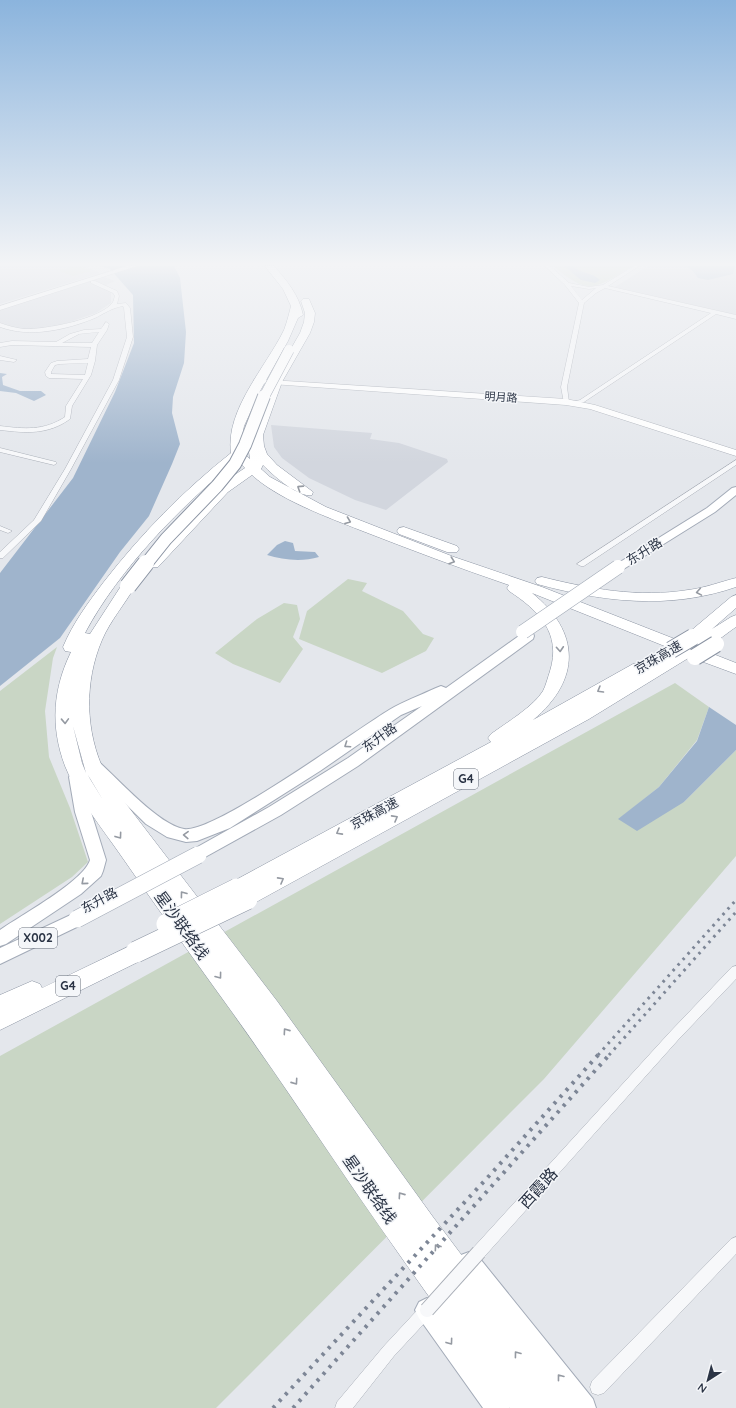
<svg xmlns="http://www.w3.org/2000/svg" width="736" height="1408" font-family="Quicksand,'Noto Sans SC',sans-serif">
<rect width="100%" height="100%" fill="#e4e7ec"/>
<!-- built -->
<path fill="#d2d6de" d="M0,266H85L100,273L0,304Z
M648,266H736V315L615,287Z
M104,277L115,281L106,285L111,291V303L96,313L61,325L24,332L0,326V309Z
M271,425L372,433L370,439L399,443L447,459L448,462L386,510L355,500L309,478L282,458L274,447Z"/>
<!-- green -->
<path fill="#c9d6c5" d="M74,266H79L91,271L73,276L59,271Z
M553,266H633C595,288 590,297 553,266Z
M348,579L367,583L362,591L403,611L423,634L434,638L426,651L382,673L299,639L307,611Z
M284,603L297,605L300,619L293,637L303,649L280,683L233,664L215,653L257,619Z
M57,647L53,658L45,711L49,757L70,808L88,862L72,877L0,924V691Z
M675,683L709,707L697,740L659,787L619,819L684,802L736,750V856L544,1079L216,1408H0V1056Z"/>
<!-- water -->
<path fill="#9fb4cc" d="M100,266H174L180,278L186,332L184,363L173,397L172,413L180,444L172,464L149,516L120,552L60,638L0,686V573L73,478L115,392L134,343L133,295L110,269Z
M564,266H573C581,274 592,272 600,280L595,283L581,280Z
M684,266H735L733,274L708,280L698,278L692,270Z
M0,373L7,374L2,377L3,385L20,391H41L46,395L34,401L16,393L0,391Z
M285,541L293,543L295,551L315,552L319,557C302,562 283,560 267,555L277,545Z
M709,707L736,725V750L684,802L637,831L618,819L659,787L697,741Z"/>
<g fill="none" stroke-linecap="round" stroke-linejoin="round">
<!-- street casing -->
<g stroke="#a9aeb7" stroke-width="1">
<path id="street" d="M545,266H550L569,283L589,287L603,285L634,266H639L608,286L736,315V319L716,314L584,402L573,404V402L580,400L711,313L605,288L596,293L584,303L567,387L569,402L564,403L561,387L579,303L565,285ZM571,286L589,289L596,288L582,300Z
M91,281H95L117,291L119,296L117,304L126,303L130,308L133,337L119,380L71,469L41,521L3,558H0V552L34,520L65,469L113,380L127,337L124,308L123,306C112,308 105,313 95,318C66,330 30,338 0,327V323C8,326 16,328 24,329C44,330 102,319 113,302C114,300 114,298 115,296L113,293L91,283Z
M106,322L109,324L107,330L97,345L95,361L91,375L72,406L70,419C48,435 26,433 0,430V426C24,429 44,431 65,417L66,406L83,379L49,378L46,376L45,372L51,363L57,361L88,359L91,347L12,345L0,347V343L12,341L56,342L70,334L84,330L101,329ZM99,332L92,343H62L79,334ZM88,363L85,375L51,374V372L55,365L60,364Z
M0,356L17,360L14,362L0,360Z
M0,448L56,462L57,463L54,465L0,452Z
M736,460V465L584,566H581L577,564Z
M0,526L12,531L8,533L0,530Z
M736,966V979L678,1040L484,1257L479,1259L474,1257L472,1252L474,1247L670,1032L732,967Z
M736,1237V1254L604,1393L598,1395L592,1393L590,1387L592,1381L731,1239Z
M427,1302L432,1305L435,1310L432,1315L394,1356L353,1408H335L337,1402L384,1346L422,1305Z"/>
</g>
<!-- secondary casing -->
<g stroke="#a9aeb7" stroke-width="1">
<path id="secondary" d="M127,266H137L0,310V306Z
M255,379L566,399L595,405L736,450V456L590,409L566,405L258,383L254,381Z"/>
</g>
<!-- primary casing -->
<g stroke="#a3abb8" stroke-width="2">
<path id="primary" d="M736,487V495L715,512L622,570L618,571L612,567L707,508L732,488Z
M528,632L533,633L534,636L533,639L358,766L281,815L198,861L192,860L190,855L192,850L269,807L348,758L422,706L401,715L320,771L230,828L197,841L186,842L167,837L146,824L87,766L89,762L94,761L99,762C119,780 159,825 184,829C214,834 356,730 389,710C404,701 421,695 436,688L441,686L446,688L523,633Z
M77,772L82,773L85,777L91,812L106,860L103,871L101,876L81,894L6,944L0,946V930C20,916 84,881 90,860L75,812L69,777L72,773Z
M77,912L83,914L86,919L83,924L0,964V948Z
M469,1252L477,1255L593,1399L596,1408H568L461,1271L458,1263L461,1255Z
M427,1298L435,1302L507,1399L510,1408H483L419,1318L415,1310L419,1302Z"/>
</g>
<!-- highway casing -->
<g stroke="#8b94a3" stroke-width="1">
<path id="highway" d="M265,266H274C287,281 299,295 303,315L298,318L288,341L260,391L244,426L241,441L243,453L250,459L248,445L272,382L300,333L304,322L305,313L301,301L303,299H309L315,313L314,322L310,333L282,382L263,435L264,446L267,454L277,465L313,492L312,495C298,498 273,475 263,465L261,469L270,477L326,507L454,557L542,587L736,663V674L690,657L589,719L247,907L240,905L237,899L238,897L230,895L227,889L230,883L491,742L488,738L491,734C506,723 533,707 543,691C546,685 548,677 550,671C562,633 538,610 509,591L507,588L509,585C459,568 409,549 360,530C327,517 278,499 252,475L228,492L158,567H148L146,564L148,561L218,486L245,468L237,460C181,506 119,569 85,633L90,634L123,583H133L135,586C125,604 110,621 102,640C84,682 85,732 105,773C109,781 115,789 120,796L277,1001L433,1217L568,1397L572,1408H510C473,1357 435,1306 399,1254C342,1174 289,1091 232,1012C195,961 158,909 122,857C102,828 78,799 65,766C50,726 53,689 71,652L65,651L63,647C73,623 88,603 103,583C141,534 183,491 231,453C225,410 266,367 284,330C287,322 289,314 291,306L283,289ZM532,593L677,651L646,670L647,668L645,664L639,663L633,664L533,720C581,680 581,632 532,593ZM73,726L86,773L82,763ZM88,775L90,779L103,800Z
M404,527L457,546L459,549L457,552H447L399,534L397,531L399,528Z
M542,577C590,589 639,598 688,590C705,588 720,582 736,578V587C669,610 604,602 537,584L535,581L537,578Z
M736,595V608L712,629L731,617L736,615V627C725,634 712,648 698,644L696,641L687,640L685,637L687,634L731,597Z
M136,943L144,945L147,952L144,959L0,1030V995L32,981L40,984L42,988Z"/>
</g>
<!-- street -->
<use href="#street" fill="#f7f8fa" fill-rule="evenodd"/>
<!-- secondary -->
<use href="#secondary" fill="#fff" fill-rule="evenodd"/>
<!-- primary -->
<use href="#primary" fill="#fff" fill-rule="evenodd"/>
<!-- highway -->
<use href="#highway" fill="#fff" fill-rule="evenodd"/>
<!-- rail-far1 -->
<path stroke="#7d8696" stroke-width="3" stroke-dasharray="2.5 5" stroke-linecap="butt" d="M598,1055L736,900
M609,1055L736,912"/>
<!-- rail -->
<path stroke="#7d8696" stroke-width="4" stroke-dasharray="3 6" stroke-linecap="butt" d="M273,1408L489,1176L599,1054
M293,1408L610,1054"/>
<!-- street-bridge casing -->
<g stroke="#a9aeb7" stroke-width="16" stroke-linecap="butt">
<path id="street-bridge" d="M427,1310L479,1252"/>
</g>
<!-- primary-bridge-far1 casing -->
<g stroke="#a3abb8" stroke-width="15" stroke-linecap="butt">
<path id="primary-bridge-far1" d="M523,632L618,567"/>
</g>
<!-- primary-bridge casing -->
<g stroke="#a3abb8" stroke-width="18" stroke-linecap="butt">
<path id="primary-bridge" d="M77,919L198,855"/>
</g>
<!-- highway-bridge-far3 casing -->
<g stroke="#8b94a3" stroke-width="11" stroke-linecap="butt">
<path id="highway-bridge-far3" d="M264,397L289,350"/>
</g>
<!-- highway-bridge-far2 casing -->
<g stroke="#8b94a3" stroke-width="14" stroke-linecap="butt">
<path id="highway-bridge-far2" d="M146,564L166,539L217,486L235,464L245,445L264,396"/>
</g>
<!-- highway-bridge-far1 casing -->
<g stroke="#8b94a3" stroke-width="18" stroke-linecap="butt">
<path id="highway-bridge-far1" d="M128,586L146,563
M671,650L693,637
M695,657L716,644"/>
</g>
<!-- highway-bridge casing -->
<g stroke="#8b94a3" stroke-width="22" stroke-linecap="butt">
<path id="highway-bridge" d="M167,924L237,889
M136,952L247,899"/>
</g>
<!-- street-bridge -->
<use href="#street-bridge" stroke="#f7f8fa" stroke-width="14"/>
<!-- primary-bridge-far1 -->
<use href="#primary-bridge-far1" stroke="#fff" stroke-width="14"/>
<!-- primary-bridge -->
<use href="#primary-bridge" stroke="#fff" stroke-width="17"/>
<!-- highway-bridge-far3 -->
<use href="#highway-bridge-far3" stroke="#fff" stroke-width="10"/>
<!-- highway-bridge-far2 -->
<use href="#highway-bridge-far2" stroke="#fff" stroke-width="12"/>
<!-- highway-bridge-far1 -->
<use href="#highway-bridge-far1" stroke="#fff" stroke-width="16"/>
<!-- highway-bridge -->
<use href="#highway-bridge" stroke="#fff" stroke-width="21"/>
</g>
<!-- one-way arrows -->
<defs><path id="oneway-chevron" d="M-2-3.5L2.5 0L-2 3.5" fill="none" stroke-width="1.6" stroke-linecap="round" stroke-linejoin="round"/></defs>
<g stroke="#959aa2">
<use href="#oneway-chevron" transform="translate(300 488) rotate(-147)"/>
<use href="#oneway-chevron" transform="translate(348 521) rotate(21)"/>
<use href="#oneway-chevron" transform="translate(452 561) rotate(19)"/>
<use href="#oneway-chevron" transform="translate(699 592) rotate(170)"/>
<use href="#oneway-chevron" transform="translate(560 649) rotate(86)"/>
<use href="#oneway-chevron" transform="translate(600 690) rotate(150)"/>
<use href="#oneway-chevron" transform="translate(65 721) rotate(88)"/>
<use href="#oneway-chevron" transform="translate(347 745) rotate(146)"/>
<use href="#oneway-chevron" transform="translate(395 818) rotate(-29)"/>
<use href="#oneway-chevron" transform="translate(339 832) rotate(151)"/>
<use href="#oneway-chevron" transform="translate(186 835) rotate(-178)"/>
<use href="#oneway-chevron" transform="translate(119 836) rotate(54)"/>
<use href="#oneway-chevron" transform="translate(281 880) rotate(-29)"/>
<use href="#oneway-chevron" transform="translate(84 882) rotate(139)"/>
<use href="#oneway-chevron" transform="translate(183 894) rotate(-127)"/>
<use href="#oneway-chevron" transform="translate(219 976) rotate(53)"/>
<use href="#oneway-chevron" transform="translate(286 1031) rotate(-125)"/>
<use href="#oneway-chevron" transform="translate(295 1082) rotate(55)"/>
<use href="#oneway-chevron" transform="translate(401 1195) rotate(-125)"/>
<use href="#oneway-chevron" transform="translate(437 1247) rotate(-126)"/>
<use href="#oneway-chevron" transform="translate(450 1342) rotate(54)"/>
<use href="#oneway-chevron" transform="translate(517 1354) rotate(-127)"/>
<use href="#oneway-chevron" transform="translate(560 1377) rotate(-128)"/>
</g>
<!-- sky -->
<linearGradient id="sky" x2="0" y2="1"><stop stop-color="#8bb4dd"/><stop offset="0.57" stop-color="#f3f4f6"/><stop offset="1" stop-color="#f3f4f6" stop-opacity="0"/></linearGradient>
<rect width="736" height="463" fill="url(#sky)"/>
<g text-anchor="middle" stroke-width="3" stroke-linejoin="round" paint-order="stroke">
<!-- far-street labels -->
<g font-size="11" fill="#2b3445" stroke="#f4f6f9">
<text transform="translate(501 397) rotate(4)" y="4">明月路</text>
</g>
<!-- shield labels -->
<g fill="#f4f6f9" stroke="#676e7b" stroke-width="1">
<rect x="454" y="769" width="24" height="20" rx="3"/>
<rect x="19" y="928" width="38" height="20" rx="3"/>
<rect x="56" y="976" width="24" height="20" rx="3"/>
</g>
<g font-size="12" font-weight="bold" fill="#2b3445">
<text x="466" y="783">G4</text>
<text x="38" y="942">X002</text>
<text x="68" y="990">G4</text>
</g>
<!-- street labels -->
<g font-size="13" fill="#2b3445" stroke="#f4f6f9">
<text transform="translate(644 551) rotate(-32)" y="5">东升路</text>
<text transform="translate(658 657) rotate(-30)" y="5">京珠高速</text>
<text transform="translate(379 737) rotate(-36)" y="5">东升路</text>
<text transform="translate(374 813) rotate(-28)" y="5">京珠高速</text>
<text transform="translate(99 900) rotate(-28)" y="5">东升路</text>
</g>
<!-- near-street labels -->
<g font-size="16" fill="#2b3445" stroke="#f4f6f9">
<text transform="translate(182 925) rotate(54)" y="6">星沙联络线</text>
<text transform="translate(538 1188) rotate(-48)" y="6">西霞路</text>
<text transform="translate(370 1189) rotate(55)" y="6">星沙联络线</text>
</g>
</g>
<!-- north arrow -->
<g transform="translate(708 1380) rotate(216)" stroke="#f4f6f9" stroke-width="3" paint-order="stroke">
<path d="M0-3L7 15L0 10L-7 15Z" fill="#2b3445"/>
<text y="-6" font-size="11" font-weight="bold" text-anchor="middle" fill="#2b3445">N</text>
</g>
</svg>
